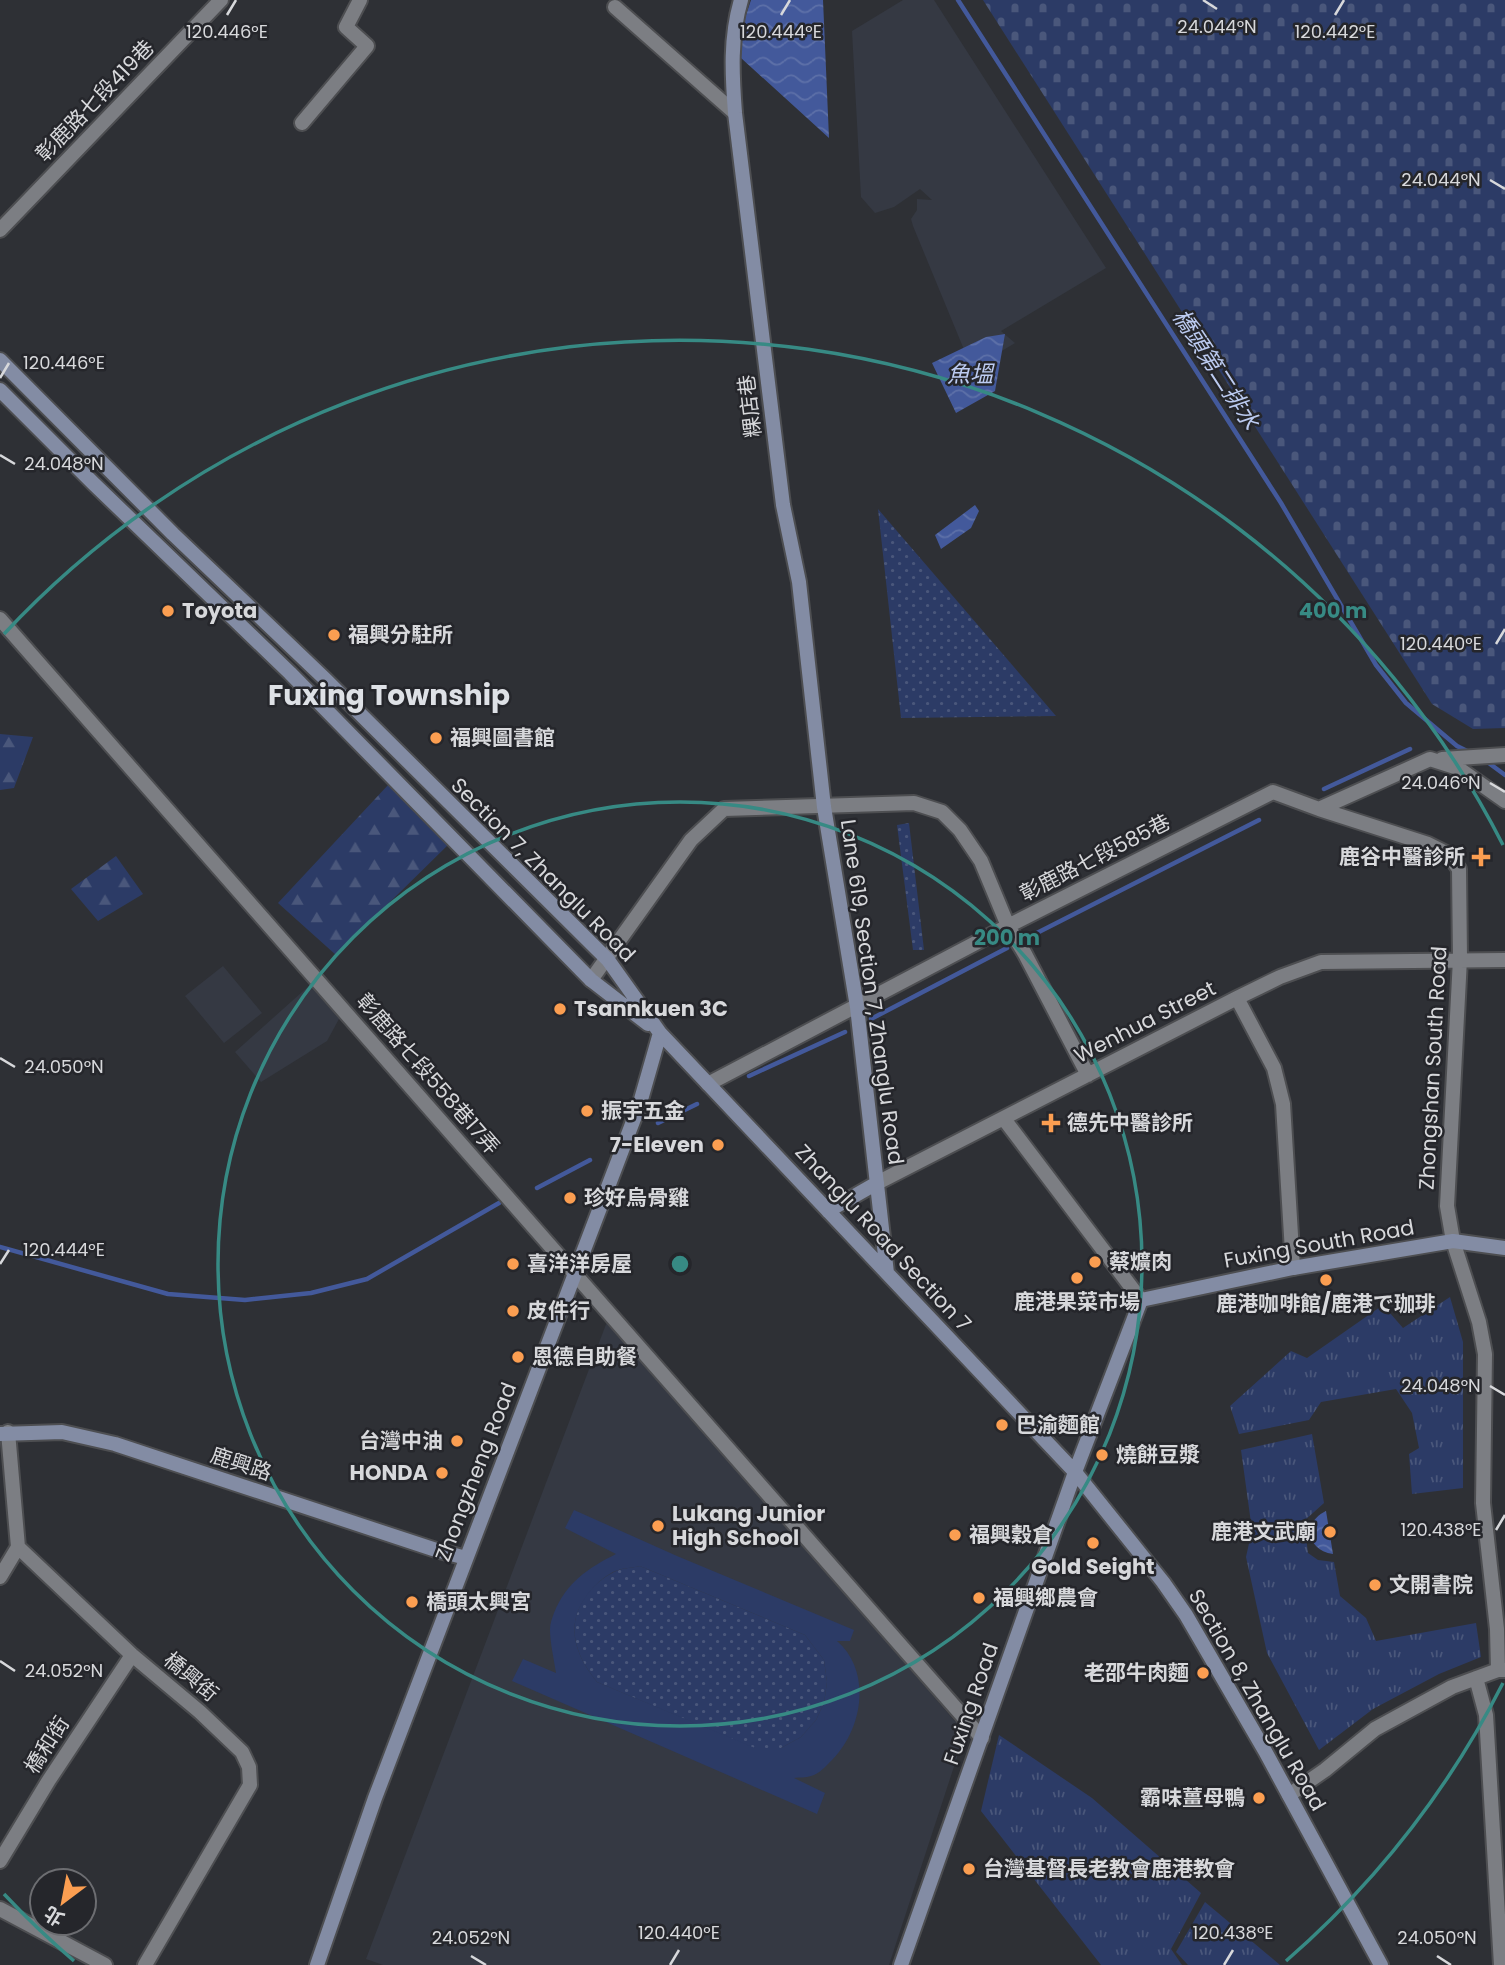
<svg xmlns="http://www.w3.org/2000/svg" width="1505" height="1965" font-family="Poppins,'Noto Sans TC','Noto Sans JP',sans-serif">
<defs>
<pattern id="grass-dots" width="8" height="8" patternUnits="userSpaceOnUse" patternTransform="scale(1.75)"><rect width="8" height="8" fill="#2c3b66"/><path d="M2 2h.1M6 6h.1" fill="none" stroke="#4a577b" stroke-width="1.8" stroke-linecap="round"/></pattern>
<pattern id="forest-firs" width="22" height="20" patternUnits="userSpaceOnUse" patternTransform="scale(1.75)"><rect width="22" height="20" fill="#2c3b66"/><path d="M5 1l3.5 6h-7zM16 11l3.5 6h-7z" fill="#4a577b"/></pattern>
<pattern id="cemetery-stones" width="16" height="16" patternUnits="userSpaceOnUse" patternTransform="scale(1.75)"><rect width="16" height="16" fill="#2c3b66"/><path d="M2 7V4a2 2 0 0 1 4 0v3zM10 15v-3a2 2 0 0 1 4 0v3z" fill="#4a577b"/></pattern>
<pattern id="park-tufts" width="24" height="20" patternUnits="userSpaceOnUse" patternTransform="scale(1.75)"><rect width="24" height="20" fill="#2c3b66"/><path d="M3 7l-1-3M5 7V3M7 7l1-3M15 17l-1-3M17 17v-4M19 17l1-3" fill="none" stroke="#4a577b"/></pattern>
<pattern id="water-waves" width="16" height="10" patternUnits="userSpaceOnUse" patternTransform="scale(1.75)"><rect width="16" height="10" fill="#43599b"/><path d="M0 5q4-4 8 0t8 0" fill="none" stroke="#5d70a8"/></pattern>
</defs>
<rect width="100%" height="100%" fill="#2e3035"/>
<!-- built -->
<path fill="#353943" d="M903,0H934L1106,268L1001,331L1015,343L972,369L913,226L911,219L917,210V199L932,200L920,189L894,207L875,213L861,197L852,31Z
M223,966L262,1013L224,1043L185,996Z
M311,984L340,1017L327,1041L261,1082L235,1052Z
M608,1319L965,1733L889,1965H383L366,1959Z"/>
<!-- grass -->
<path fill="url(#grass-dots)" d="M878,509L1056,716L901,718Z
M909,823L924,950H913L897,825Z
M640,1566L805,1635L824,1660L827,1682L824,1703L816,1720L801,1737L781,1748L755,1749L597,1682C576,1656 565,1627 585,1597C592,1587 602,1578 614,1572C621,1568 632,1568 640,1566Z"/>
<!-- forest -->
<path fill="url(#forest-firs)" d="M0,734L33,737L14,788L0,790Z
M389,784L450,843L336,955L278,903Z
M116,856L143,894L98,921L71,889Z"/>
<!-- cemetery -->
<path fill="url(#cemetery-stones)" d="M983,0H1505V728L1473,729L1432,704Z"/>
<!-- park -->
<path fill="url(#park-tufts)" d="M1450,1297L1463,1342V1488L1412,1494L1409,1454L1419,1448L1412,1413L1396,1389L1321,1402L1309,1420L1239,1434L1230,1406L1291,1351L1307,1358L1383,1305L1403,1328Z
M1312,1434L1324,1503L1304,1521L1308,1553L1318,1560L1334,1562L1340,1596L1366,1618L1376,1641L1476,1623L1481,1657L1439,1674L1373,1709L1319,1750L1267,1653L1246,1557L1252,1530L1241,1450Z
M999,1735L1092,1798L1201,1893L1171,1949L1182,1965H1101L981,1811Z
M1205,1902L1280,1965H1188L1176,1952Z"/>
<!-- pitch -->
<path fill="#2c3b66" fill-rule="evenodd" d="M574,1510L677,1556L854,1630L850,1641H837C872,1671 863,1729 832,1760C826,1766 819,1774 811,1776C806,1778 799,1777 794,1778L825,1793L817,1814L512,1681L523,1659L556,1673C554,1659 550,1643 550,1629C550,1624 552,1618 554,1613C566,1583 588,1568 616,1554L565,1528ZM640,1566L805,1635L824,1660L827,1682L824,1703L816,1720L801,1737L781,1748H755L597,1682C576,1656 565,1627 585,1598C592,1587 602,1578 613,1572C621,1568 632,1568 640,1566Z"/>
<!-- water -->
<path fill="url(#water-waves)" d="M751,0H823L829,138L741,58L743,24Z
M1005,334L995,391L956,413L932,363L986,337Z
M975,505L979,511L971,528L941,549L935,535Z
M1326,1511L1333,1554C1307,1551 1302,1522 1326,1511Z"/>
<g fill="none" stroke-linecap="round" stroke-linejoin="round">
<!-- stream -->
<path stroke="#43599b" stroke-width="4.5" d="M958,0L1281,503L1376,665L1406,703L1457,746L1469,752
M1486,761L1505,775
M1324,789L1410,749
M1029,937L1259,820
M871,1019L1007,948
M749,1076L845,1032
M658,1123L697,1104
M537,1188L590,1160
M0,1247L168,1294L245,1300L311,1293L367,1279L499,1203"/>
<!-- street casing -->
<g stroke="#4d4e51" stroke-width="18">
<path id="street" d="M615,7L735,113
M302,123L367,46L346,27L360,0
M0,230L221,0
M0,619L982,1738
M1442,759L1505,755
M1319,809L1430,759L1458,768L1505,801
M591,980L691,840L724,809L914,803L942,812L960,830L981,861L1008,926L1025,954L1088,1075
M1237,998L1274,1068L1283,1104L1293,1268
M708,1084L1008,926L1273,792L1319,809L1428,844L1448,854L1459,869L1460,959L1447,1206L1453,1241L1479,1322L1485,1354L1483,1503L1497,1629L1498,1670
M1004,1119L1141,1300
M877,1183L1237,998L1280,977L1321,962L1505,960
M8,1432L18,1547L132,1655L200,1712L242,1752L249,1767L250,1785L145,1965
M0,1577L18,1547
M1476,1678L1486,1715L1501,1965
M1289,1795L1325,1770L1375,1729L1452,1687L1498,1670H1505
M0,1861L49,1780L132,1655
M0,1909L105,1965"/>
</g>
<!-- secondary casing -->
<g stroke="#4d4e51" stroke-width="18">
<path id="secondary" d="M741,0C730,37 732,74 735,113L783,505L799,582L824,807L857,1007L887,1273
M0,360L173,534L325,679L608,960L660,1033L1075,1472L1163,1582L1186,1615L1265,1751L1381,1965
M0,390L93,483L290,673L591,980L648,1024
M828,1211L877,1183
M0,1434L62,1432L115,1444L436,1550L466,1558
M317,1965L375,1798L640,1103L660,1033
M901,1965L1075,1472L1141,1300L1293,1268L1453,1241L1505,1248"/>
</g>
<!-- street -->
<use href="#street" stroke="#7c7e83" stroke-width="14"/>
<!-- secondary -->
<use href="#secondary" stroke="#838ca4" stroke-width="14"/>
</g>
<!-- ticks -->
<path fill="none" stroke="#d7d8db" stroke-width="2.5" d="M1203,0L1217,9M227,15L236,0M781,15L790,0M1335,15L1344,0M1490,180L1505,189M0,378L9,363M0,455L15,464M1496,644L1505,629M1490,783L1505,792M0,1058L15,1067M0,1264L9,1250M1490,1386L1505,1395M1496,1530L1505,1515M0,1661L15,1671M471,1956L486,1965M1437,1956L1451,1965M670,1965L679,1950M1224,1965L1233,1950"/>
<!-- distance rings -->
<g fill="none" stroke="#378a84" stroke-width="3.5">
<circle cx="680" cy="1264" r="462"/>
<path d="M1503 1683A924 924 0 0 1 1286 1961M74 1961A924 924 0 0 1 4 1894M4 634A924 924 0 0 1 1503 845"/>
</g>
<!-- markers -->
<g fill="#fb9e51" stroke="#25262b" stroke-width="2.5">
<circle cx="168" cy="611" r="7"/>
<circle cx="334" cy="635" r="7"/>
<circle cx="436" cy="738" r="7"/>
<path d="M1477.5 846.5h7v7h7v7h-7v7h-7v-7h-7v-7h7z"/>
<circle cx="560" cy="1009" r="7"/>
<circle cx="587" cy="1111" r="7"/>
<path d="M1047.5 1112.5h7v7h7v7h-7v7h-7v-7h-7v-7h7z"/>
<circle cx="718" cy="1145" r="7"/>
<circle cx="570" cy="1198" r="7"/>
<circle cx="1095" cy="1262" r="7"/>
<circle cx="513" cy="1264" r="7"/>
<circle cx="1077" cy="1278" r="7"/>
<circle cx="1326" cy="1280" r="7"/>
<circle cx="513" cy="1311" r="7"/>
<circle cx="518" cy="1357" r="7"/>
<circle cx="1002" cy="1425" r="7"/>
<circle cx="457" cy="1441" r="7"/>
<circle cx="1102" cy="1455" r="7"/>
<circle cx="442" cy="1473" r="7"/>
<circle cx="658" cy="1526" r="7"/>
<circle cx="1330" cy="1532" r="7"/>
<circle cx="955" cy="1535" r="7"/>
<circle cx="1093" cy="1543" r="7"/>
<circle cx="1375" cy="1585" r="7"/>
<circle cx="979" cy="1598" r="7"/>
<circle cx="412" cy="1602" r="7"/>
<circle cx="1203" cy="1673" r="7"/>
<circle cx="1259" cy="1798" r="7"/>
<circle cx="969" cy="1869" r="7"/>
</g>
<g text-anchor="middle" stroke-width="5" stroke-linejoin="round" paint-order="stroke">
<!-- street labels -->
<g font-size="21" fill="#d7d8db" stroke="#25262b">
<text transform="translate(95 101) rotate(-46)" y="7">彰鹿路七段419巷</text>
<text transform="translate(750 406) rotate(-97)" y="7">粿店巷</text>
<text transform="translate(1095 858) rotate(-27)" y="7">彰鹿路七段585巷</text>
<text transform="translate(543 870) rotate(45)" y="7">Section 7, Zhanglu Road</text>
<text transform="translate(872 992) rotate(82)" y="7">Lane 619, Section 7, Zhanglu Road</text>
<text transform="translate(1145 1022) rotate(-27)" y="7">Wenhua Street</text>
<text transform="translate(1433 1068) rotate(-87)" y="7">Zhongshan South Road</text>
<text transform="translate(428 1074) rotate(49)" y="7">彰鹿路七段558巷17弄</text>
<text transform="translate(883 1238) rotate(47)" y="7">Zhanglu Road Section 7</text>
<text transform="translate(1319 1244) rotate(-10)" y="7">Fuxing South Road</text>
<text transform="translate(241 1464) rotate(18)" y="7">鹿興路</text>
<text transform="translate(476 1472) rotate(-69)" y="7">Zhongzheng Road</text>
<text transform="translate(191 1677) rotate(40)" y="7">橋興街</text>
<text transform="translate(1257 1700) rotate(60)" y="7">Section 8, Zhanglu Road</text>
<text transform="translate(971 1704) rotate(-71)" y="7">Fuxing Road</text>
<text transform="translate(47 1745) rotate(-57)" y="7">橋和街</text>
</g>
<!-- poi labels -->
<g font-size="21" font-weight="bold" fill="#d7d8db" stroke="#25262b" text-anchor="start">
<text x="182" y="618">Toyota</text>
<text x="348" y="642">福興分駐所</text>
<text x="450" y="745">福興圖書館</text>
<text x="1465" y="864" text-anchor="end">鹿谷中醫診所</text>
<text x="574" y="1016">Tsannkuen 3C</text>
<text x="601" y="1118">振宇五金</text>
<text x="1067" y="1130">德先中醫診所</text>
<text x="704" y="1152" text-anchor="end">7-Eleven</text>
<text x="584" y="1205">珍好烏骨雞</text>
<text x="1109" y="1269">蔡爌肉</text>
<text x="527" y="1271">喜洋洋房屋</text>
<text x="1077" y="1309" text-anchor="middle">鹿港果菜市場</text>
<text x="1326" y="1311" text-anchor="middle">鹿港咖啡館/鹿港で珈琲</text>
<text x="527" y="1318">皮件行</text>
<text x="532" y="1364">恩德自助餐</text>
<text x="1016" y="1432">巴渝麵館</text>
<text x="443" y="1448" text-anchor="end">台灣中油</text>
<text x="1116" y="1462">燒餅豆漿</text>
<text x="428" y="1480" text-anchor="end">HONDA</text>
<text x="672" y="1521">Lukang Junior<tspan x="672" dy="24">High School</tspan></text>
<text x="1316" y="1539" text-anchor="end">鹿港文武廟</text>
<text x="969" y="1542">福興穀倉</text>
<text x="1093" y="1574" text-anchor="middle">Gold Seight</text>
<text x="1389" y="1592">文開書院</text>
<text x="993" y="1605">福興鄉農會</text>
<text x="426" y="1609">橋頭太興宮</text>
<text x="1189" y="1680" text-anchor="end">老邵牛肉麵</text>
<text x="1245" y="1805" text-anchor="end">霸味薑母鴨</text>
<text x="983" y="1876">台灣基督長老教會鹿港教會</text>
</g>
<!-- water labels -->
<g font-size="23" font-style="italic" fill="#bccbf1" stroke="#25262b">
<text transform="translate(1216 369) rotate(57)" y="8">橋頭第二排水</text>
<text x="970" y="382">魚塭</text>
</g>
<!-- district labels -->
<g font-size="28" font-weight="bold" fill="#dee1e6" stroke="#25262b">
<text x="389" y="705">Fuxing Township</text>
</g>
</g>
<g font-size="18" text-anchor="middle" fill="#d7d8db" stroke="#25262b" stroke-width="5" stroke-linejoin="round" paint-order="stroke">
<text x="1217" y="33">24.044°N</text>
<text x="227" y="38">120.446°E</text>
<text x="781" y="38">120.444°E</text>
<text x="1335" y="38">120.442°E</text>
<text x="1441" y="186">24.044°N</text>
<text x="64" y="369">120.446°E</text>
<text x="64" y="470">24.048°N</text>
<text x="1441" y="650">120.440°E</text>
<text x="1441" y="789">24.046°N</text>
<text x="64" y="1073">24.050°N</text>
<text x="64" y="1256">120.444°E</text>
<text x="1441" y="1392">24.048°N</text>
<text x="1441" y="1536">120.438°E</text>
<text x="64" y="1677">24.052°N</text>
<text x="679" y="1939">120.440°E</text>
<text x="1233" y="1939">120.438°E</text>
<text x="471" y="1944">24.052°N</text>
<text x="1437" y="1944">24.050°N</text>
</g>
<circle cx="680" cy="1264" r="10" fill="#378a84" stroke="#25262b" stroke-width="3.5"/>
<g font-size="21" text-anchor="middle" font-weight="bold" fill="#378a84" stroke="#25262b" stroke-width="5" stroke-linejoin="round" paint-order="stroke">
<text x="1333" y="618">400 m</text>
<text x="1007" y="945">200 m</text>
</g>
<!-- north arrow -->
<g transform="translate(63 1902) rotate(212)"><circle r="33" fill="#25262b" stroke="#6c6d71" stroke-width="2"/>
<path d="M0-5L12 26L0 18L-12 26Z" fill="#fb9e51"/>
<text y="-10" font-size="19" font-weight="bold" text-anchor="middle" fill="#d7d8db">北</text>
</g>
</svg>
